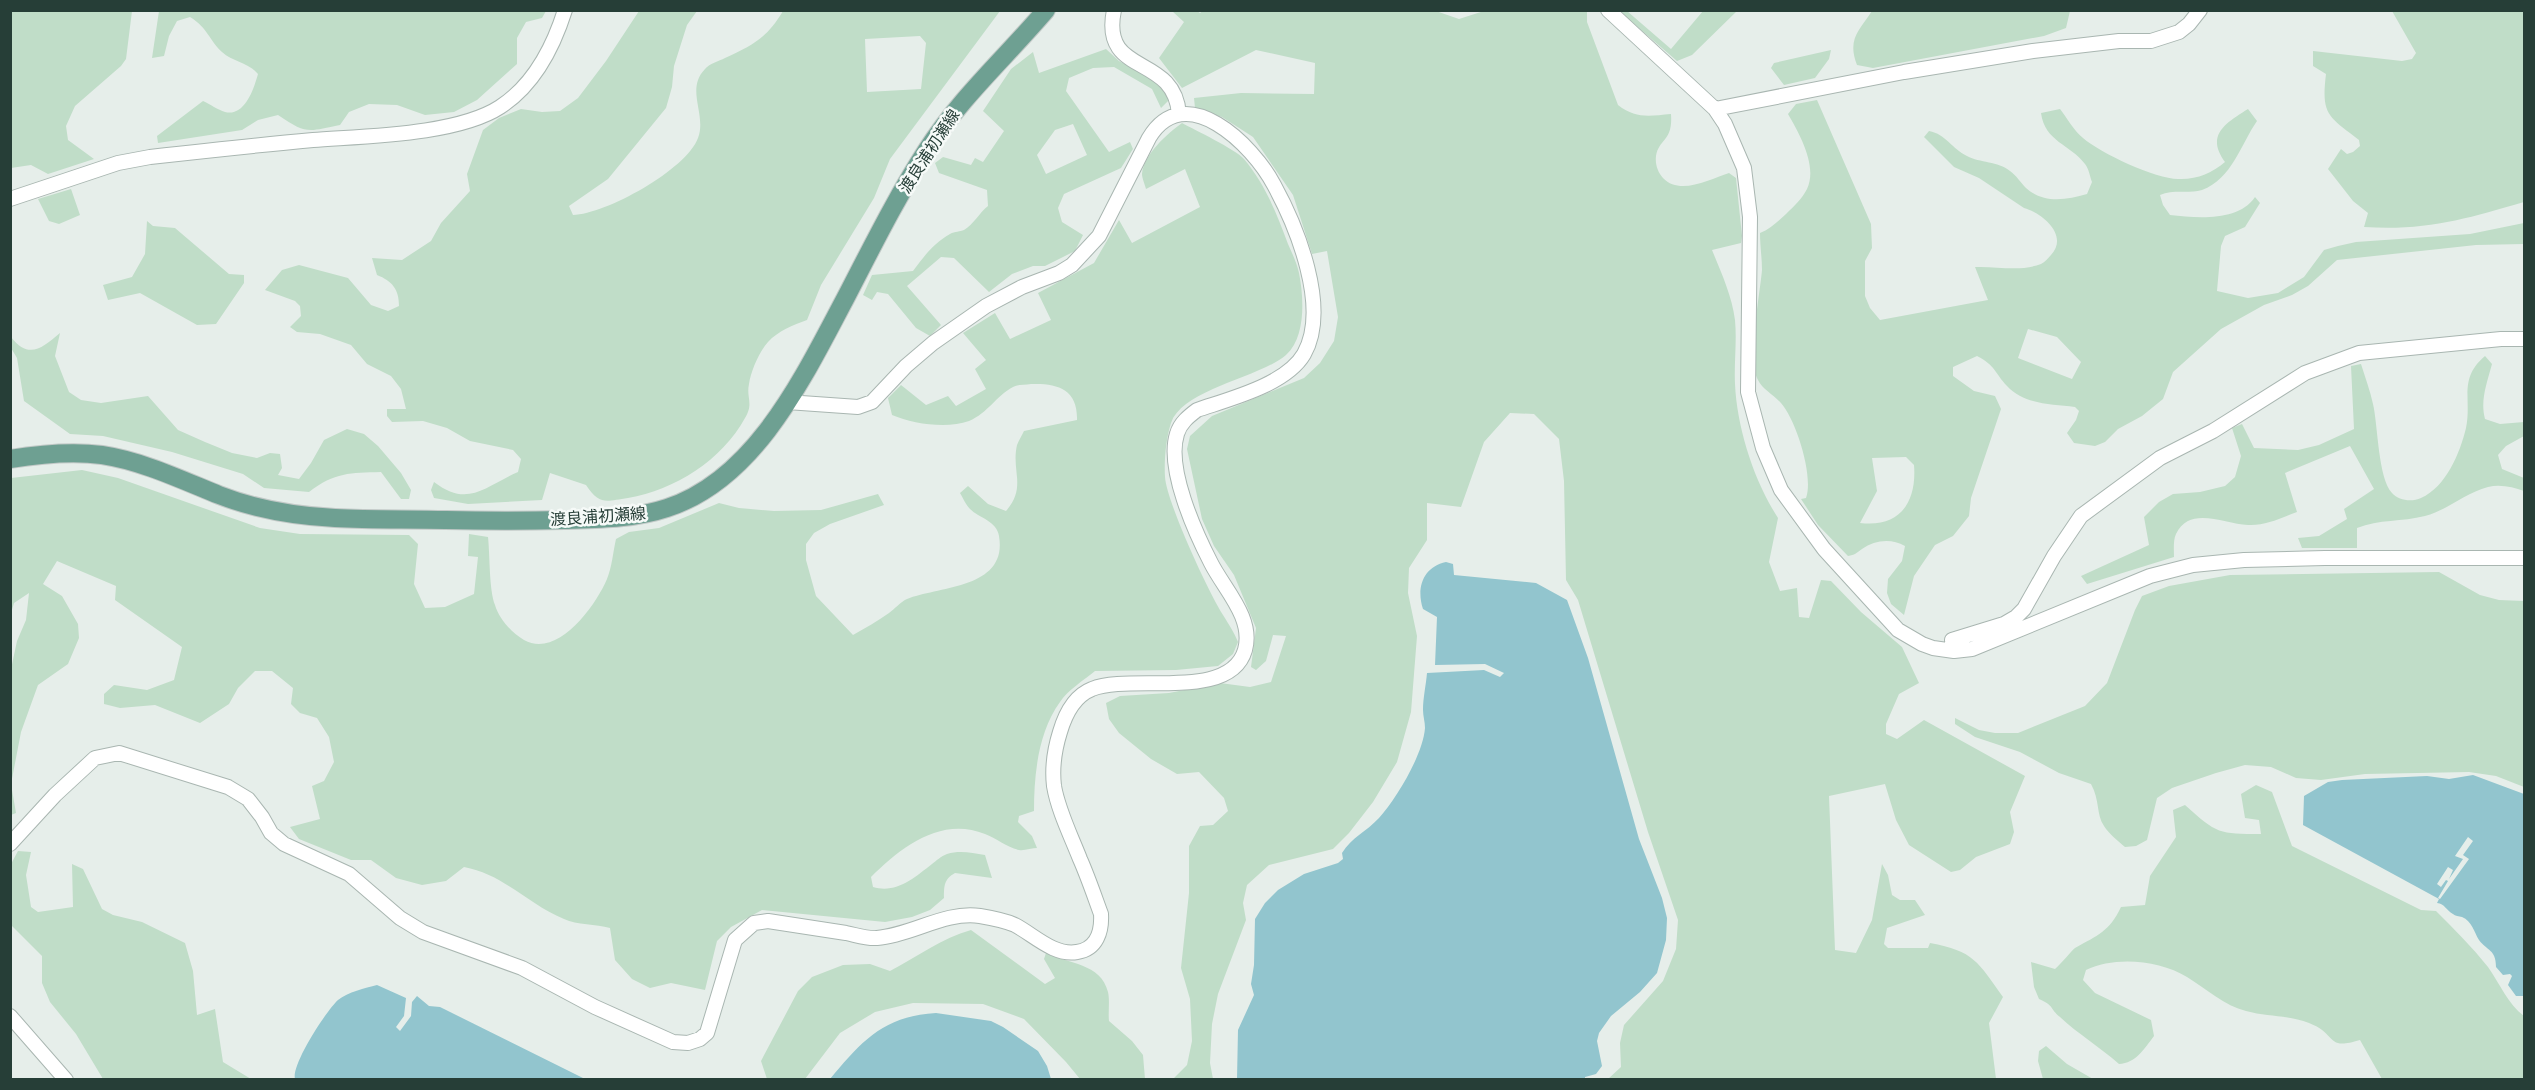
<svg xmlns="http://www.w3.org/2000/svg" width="2535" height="1090" font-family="Mulish,'Noto Sans JP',sans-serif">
<rect width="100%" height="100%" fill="#e6eeea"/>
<!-- green -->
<path fill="#c0ddc8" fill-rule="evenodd" d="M1204,10H1433L1459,19L1484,11H1585L1587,12V22L1618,105C1636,119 1649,116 1671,114C1673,142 1659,138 1656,156C1655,165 1658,172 1663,178C1680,196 1710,179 1729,173L1736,178L1742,236L1741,243L1712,250C1721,272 1732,296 1735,320C1737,341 1734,363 1735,384C1737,428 1754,481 1778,518L1769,562L1780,591L1797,588L1799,617L1809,618L1821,580L1831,581L1861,612L1902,647L1919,683L1899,694L1886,724V734L1897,739L1924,720L2025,776L2010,812L2014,832L2010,844L1976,857L1960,870L1951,872L1909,845L1896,820L1885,784L1829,796L1835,950L1856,953L1872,920L1882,864L1888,875L1892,895L1900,900H1915L1925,915L1887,928L1884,944L1888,948H1928L1930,943C1974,951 1978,962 2003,997L1989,1023L1996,1079H1608L1621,1067L1620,1043L1624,1025L1663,981L1676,949L1678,920L1648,832L1578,600L1566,580L1564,481L1559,439L1534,414L1510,413L1484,442L1461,507L1427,503V540L1409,568L1408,593L1417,636L1411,712L1397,762L1373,802L1349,833L1333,849L1269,865L1247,885L1243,903L1246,920L1218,994L1212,1024L1210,1063L1213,1079H1173L1187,1065L1192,1041L1190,999L1181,968L1189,893V846L1200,826L1213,825L1228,811L1224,798L1199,772L1177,774L1151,759L1119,733L1109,719L1106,703L1120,696L1169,693L1220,683L1250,687L1271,682L1286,636L1273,635L1266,661L1256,670L1251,667L1256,628L1234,575L1214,546L1202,519L1187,449L1190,436L1212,416L1304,378L1320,363L1334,341L1338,317L1327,251L1312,254L1293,195L1253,137L1222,117L1195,108L1194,98L1241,93L1314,94L1315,63L1256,50L1182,88L1159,58L1184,22L1172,11H1197L1200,13Z
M10,11H132L126,59L121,66L75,106L66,126L68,140L94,159L48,174L31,165L11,168Z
M159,11V10L546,11L542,18L526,22L517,38V64L477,100L454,112L425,115L397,105L369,104L349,112L340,125C307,132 306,134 278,115L258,120L242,130L158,143L157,136L203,101C210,104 218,110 225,112C245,117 254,88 258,74C248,62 233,62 222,52C209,40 208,28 190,17L177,21L169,36L164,56L152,58Z
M639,11H697L687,25L674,66L672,87L666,108L608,179L569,206L573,215C606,214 686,170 698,138C707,114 685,90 705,69C709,64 719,61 725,58C753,45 767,38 783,11H1000L890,159L874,198L821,285L807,320C793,325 778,331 768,342C759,352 751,371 749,384C746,398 754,403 745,418C722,460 675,490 628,498C606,501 600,506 586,485L550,473L542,500L468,504L434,498L431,490L434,482C468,508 484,487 518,472L521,459L513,450L470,441L447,428L423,421L392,422L387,416V409H406L401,389L391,376L367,364L351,345L320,334L297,332L290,327L301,316L300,306L295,301L265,290L282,270L299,265L348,278L371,305L388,311L399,306C399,289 392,281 377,275L372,258L402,260L431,241L441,223L470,191L467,174L483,130L499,118L521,109L542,112L560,111L578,98L606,61ZM920,36L926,43L921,89L867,92L865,39Z
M1619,11H1627L1671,49L1703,11H1737L1692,55L1677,61Z
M1872,11V10L2070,11L2066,28L2044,36L1873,68L1857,65C1847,39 1859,31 1872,11Z
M2392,11H2524V202C2466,219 2426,231 2364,227L2368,213L2353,201L2328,169L2341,149L2347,154L2353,152L2360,146L2359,140C2328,116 2321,115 2326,74L2313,66V51L2402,61L2412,59L2416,53Z
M1106,49L1119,61L1158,82L1172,97L1161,108L1152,89L1114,67L1093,68L1069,78L1066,91L1109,152L1130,142L1133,149L1121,168L1064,194L1058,208L1062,222L1083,235L1075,251L1045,266H1033L1012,274L989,292L954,258L941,257L907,286L941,325L930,336L916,328L888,294L877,292L872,300L863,295L872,275L913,271C924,256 934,243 950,234C955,231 960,232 964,230C973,225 980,212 988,206L987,190L939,173L935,163L943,157L971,165L975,158L983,162L1004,131L983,111L1011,69L1033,52L1039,73ZM1073,124L1087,155L1046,174L1037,155L1055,130Z
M1831,50L1829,59L1815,78L1784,85L1771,68L1774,63Z
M1817,100L1871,224L1872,248L1865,261V296L1870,308L1880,320L1988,300L1975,267C1997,266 2020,272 2041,264C2045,262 2048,258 2051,255C2069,236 2043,213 2024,208L1979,178L1954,167L1924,137L1929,131C1946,134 1952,149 1967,156C1980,163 1998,161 2010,171C2016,175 2021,183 2026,188C2044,204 2066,200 2087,194L2092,182C2090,177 2089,169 2085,164C2070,144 2045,142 2041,113L2060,109C2067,118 2074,131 2083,138C2100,153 2156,179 2178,179C2196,180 2212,173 2225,162C2205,135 2226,123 2248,109L2257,121C2241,144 2232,179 2202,190C2188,194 2173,189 2160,195L2163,205L2170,215C2197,218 2238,222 2255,197L2260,203L2245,227L2225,236L2221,246L2217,291L2248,298L2278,293L2304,277L2324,250L2338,246L2356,242L2470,234L2524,223V244L2476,245L2337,260L2308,286L2292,295L2264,305L2221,329L2173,372L2163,399L2142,416L2118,429L2105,442L2095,446L2074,443L2067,433L2076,420L2079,411L2075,407C2051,404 2025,405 2007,386C1994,372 1996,366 1977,356L1953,367V376L1974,391L1995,396L2001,409L1971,498L1969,516L1953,536L1935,545L1914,576L1904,615L1891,604L1887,593L1888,579L1902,561L1905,546C1891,538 1875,540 1862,549C1856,553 1855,555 1848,556L1818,525L1801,499L1806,498C1814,476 1796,420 1781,403C1774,395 1762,389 1758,380C1747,361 1760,294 1762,270C1762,258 1760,246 1760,233C1770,229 1777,222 1786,214C1794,206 1802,199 1807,189C1818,166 1799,133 1788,114L1796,104ZM2028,329L2057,337L2081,362L2072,379L2018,358ZM1906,457L1914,465C1917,502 1900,528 1860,523L1877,491L1872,458Z
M1182,123C1195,130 1235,149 1244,159C1265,184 1277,214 1288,244C1292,253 1297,263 1299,273C1304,298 1306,337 1286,355C1259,378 1183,389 1171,423C1166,438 1164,461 1165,477C1167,503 1208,591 1223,615C1229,625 1234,632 1238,642L1233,654L1218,666L1176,670L1095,671C1084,680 1068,690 1060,702C1038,732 1034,775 1034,811L1019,816L1018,822L1032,836L1037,848C1032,848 1024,851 1019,850C1008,848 996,838 985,834C941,816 901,847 871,877L873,887C896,894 914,878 932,864C936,861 941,856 947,854C960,850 972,853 985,855L992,878L955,873C944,879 944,886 944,898L930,910L912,917L885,922L762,910L731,927L717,941L705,990L671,983L650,988L632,979L615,960L610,928C596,924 577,925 564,919C528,904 503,874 464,867L446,881L422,885L396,878L371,860H351L299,839L290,827L320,819L312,786L324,781L334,762L329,737L317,718L300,713L291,704L293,688L272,671H255L238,688L229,704L200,723L155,705L120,708L104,704V694L114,685L147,690L174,680L182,647L115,600L116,586L57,561L43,584L62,596L78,624L79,638L68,664L38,685L21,732L11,784L16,813L11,815V669L17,641L26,620L29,593L14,603L11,613V478L82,470L118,478L260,528L300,534L409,535L418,544L414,584L425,608L445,607L474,594L478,557L468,556L469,534L488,537C490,555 489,590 495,605C499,619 512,633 524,640C557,659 595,607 607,579C612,567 613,552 616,539L629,532L659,528L719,503L739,508L774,511L821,510L878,494L884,505L830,524L814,533L806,544V560L816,596L853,635C865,628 878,621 889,613C895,609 900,602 907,599C939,586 1008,589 999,536C997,521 979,518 970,509C966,505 963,498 960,493L968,486L988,504L1006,511C1027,487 1011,471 1017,445C1019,440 1022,435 1024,431L1077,420C1078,389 1057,383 1031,384C1025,385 1018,384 1013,387C996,396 988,413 969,421C947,429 913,424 892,415L888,398L901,385L926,405L948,396L956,406L986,389L975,369L986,360L963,333L995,313L1010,339L1051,320L1038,293L1094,263L1119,220L1132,243L1200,207L1185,169L1146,189C1145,185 1142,178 1142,174C1144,154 1167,134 1182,123Z
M71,189L80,215L59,224L49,221L38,199Z
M147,221L153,226L175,228L229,274L244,275V283L216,324L197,325L140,293L108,300L103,285L132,277L145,254Z
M60,333L55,356L69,392L81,400L101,403L148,396L178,430L205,442L232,453L257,458L270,453L280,454L282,468L278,475L299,479L311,463L324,440L347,429L364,434L378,446L401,473L411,490L409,499H401L381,472C350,473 335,472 309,492L264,488L243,474L172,452L103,436L70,434L24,401L17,358L11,348V337C29,360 42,348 60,333Z
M2485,356L2492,364C2487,383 2480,400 2485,419L2500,424L2524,422V436L2506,446L2498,455L2502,469L2524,478V491C2513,487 2500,484 2488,487C2465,493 2448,510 2425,516C2402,522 2379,519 2357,528V548H2302L2298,538L2319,536L2347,519L2344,509L2374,489L2350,446L2285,473L2297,512C2281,518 2265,526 2248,525C2224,524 2190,505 2176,534C2173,540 2174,551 2174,557L2087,584L2081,576L2149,545L2144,517L2159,502L2173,494L2200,492L2225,486L2235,477L2241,456L2232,428L2242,424L2254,448L2298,450L2319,445L2354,429L2351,366L2361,364C2365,377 2370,390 2373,404C2378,425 2378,478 2392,493C2399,501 2412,502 2421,498C2446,487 2460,453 2466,428C2472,399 2458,379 2485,356Z
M2439,572L2480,595L2499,600L2524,601V787L2496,776L2469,772L2365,774L2321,780L2296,778L2271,767L2245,765L2216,773L2172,788L2157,798L2147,840L2136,846L2125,847C2118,841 2109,834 2104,826C2096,814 2100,800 2091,784L2059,773L2020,752L1975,737L1955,724V718L1979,730L1995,733H2018L2085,706L2107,683L2135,610L2142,596L2169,586L2230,575Z
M2256,785L2272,792L2292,846L2421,910L2436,911C2454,929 2472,947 2488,967C2500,984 2508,1004 2524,1016V1079H2382L2360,1040C2325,1051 2338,1034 2309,1023C2289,1015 2268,1017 2246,1011C2225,1006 2205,988 2187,977C2159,960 2115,956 2086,970L2083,980L2095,993L2151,1020L2154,1036C2144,1049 2136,1063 2119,1064C2100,1047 2078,1034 2060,1017C2049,1008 2055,1006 2039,999L2034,987L2031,962L2055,969C2062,963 2071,951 2075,948C2098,935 2109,932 2121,907L2145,905L2150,876L2176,837L2173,810L2185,805C2217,834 2219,834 2261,834L2259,820L2245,818L2241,794Z
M18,851L31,852L26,875L31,907L38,912L73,907L72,864L83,869L102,909L113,915L142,922L185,943L193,971L197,1015L215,1009L223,1062L251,1079H257H103L76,1034L50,1002L42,983V956L11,925V864Z
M971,930L1045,984L1055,978L1044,959L1046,953C1068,964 1101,963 1108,992C1110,1001 1108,1012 1109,1021L1132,1041L1143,1055L1145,1079H1080L1066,1062L1024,1019L983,1004L913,1003L875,1012L840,1033L805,1079H767L761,1061L798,991L812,977L843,965L870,964L890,971C917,957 942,938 971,930Z
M2046,1046L2067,1064L2093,1079H2043L2038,1061L2039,1051Z"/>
<!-- water -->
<path fill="#92c5ce" d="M1446,562L1453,564L1454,575L1536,583L1567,600L1588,658L1639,839L1662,898L1667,918L1666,940L1657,973L1640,992L1611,1016L1599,1033L1597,1041L1602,1066L1596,1074L1585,1077V1079H1237L1238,1030L1254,995L1251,984L1254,965L1255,919L1265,903L1278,890L1304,874L1338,863L1343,859L1342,853C1352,837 1366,832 1379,818C1396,799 1423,755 1425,728C1425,722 1423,716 1423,710C1423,698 1426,685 1427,673L1484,670L1500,677L1504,673L1485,664L1435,665L1437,617L1423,609C1416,588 1423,567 1446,562Z
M2473,775L2524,794V996H2516L2508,985L2512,976L2510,974L2503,975L2496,967C2496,949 2487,951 2479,940C2474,932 2472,921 2462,917C2459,916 2455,916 2453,914C2446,910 2445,904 2437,903L2439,899L2303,825L2304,796L2328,782L2342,780L2427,776L2449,779Z
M377,985L406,998L404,1016L396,1027L400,1031L411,1016L412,1002L417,996L429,1006L440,1007L585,1079H295C291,1065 326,1011 338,1000C348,992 365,988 377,985Z
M936,1013L991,1021L1003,1027L1038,1051L1047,1066L1051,1079H830C861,1042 883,1016 936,1013Z"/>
<!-- pier -->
<path fill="#e6eeea" d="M2468,837L2473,841L2463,855L2469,859L2440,899L2438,898L2448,881L2446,880L2441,887L2437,884L2448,867L2453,870L2449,879L2463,859L2455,856Z"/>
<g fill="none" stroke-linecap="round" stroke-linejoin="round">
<!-- minor casing -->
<g stroke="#a9b6b1" stroke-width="16">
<path id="minor" d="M1114,10C1100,78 1174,52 1179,114
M1608,10L1715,109L1725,124L1744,168L1750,217L1748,392L1763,448L1781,490L1824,549L1898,630L1922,644L1933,648L1954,651L1972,649L2150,576L2193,565L2244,560L2325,558H2524
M1715,109L1904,72L2033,51L2119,41H2151L2179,32L2189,24L2200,10
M10,199L118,163L150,157C204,151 259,145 313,140C365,136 457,135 500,107C534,85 553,48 565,10
M1954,651L1952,640L2004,624L2016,617L2024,609L2054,556L2081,516L2160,458L2213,431L2305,373L2359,353L2501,339H2524
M10,844L55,795L95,758L119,753L228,787L248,799L262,817L271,833L284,844L349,874L400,918L423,932L522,968L595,1007L673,1042L688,1043L700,1039L707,1033L735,940L754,923L768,921C794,925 820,929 846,933C856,935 867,939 877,938C913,935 944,911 980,916C992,918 1004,920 1015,925C1034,935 1054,956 1077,952C1097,949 1102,931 1101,914C1094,895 1088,877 1080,859C1071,836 1058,810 1054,786C1052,769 1055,748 1060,732C1065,715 1074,696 1092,689C1130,673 1230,702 1245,650C1254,618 1224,589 1211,563C1195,532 1166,468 1177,434C1180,423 1189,416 1197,410C1229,399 1286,385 1304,354C1330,308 1297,227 1274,185C1253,145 1185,78 1149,138L1099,236L1072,265L1059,273L1022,287L986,306L933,343L906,366L872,402L858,407L787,402
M10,1016L66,1080"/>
</g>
<!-- major casing -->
<g stroke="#c2c9c7" stroke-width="20">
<path id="major" d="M10,459C41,454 71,451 102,455C142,461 182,480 219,495C255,509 297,516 335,518C372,520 409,519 446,520C485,521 524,521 564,520C599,519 634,519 667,508C756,479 804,376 845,299C871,249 896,198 927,150C960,98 1006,57 1046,10"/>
</g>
<!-- minor -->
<use href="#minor" stroke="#fff" stroke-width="14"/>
<!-- major -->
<use href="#major" stroke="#6ea092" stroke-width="18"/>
</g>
<g text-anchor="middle" stroke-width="5" stroke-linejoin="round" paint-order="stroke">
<!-- street labels -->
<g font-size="16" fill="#263e37" stroke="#f6faf8">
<text transform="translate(929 151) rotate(-57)" y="6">渡良浦初瀬線</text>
<text transform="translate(598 516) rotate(-4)" y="6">渡良浦初瀬線</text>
</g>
</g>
<!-- border -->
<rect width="2535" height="1090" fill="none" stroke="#263e37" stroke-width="24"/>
</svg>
